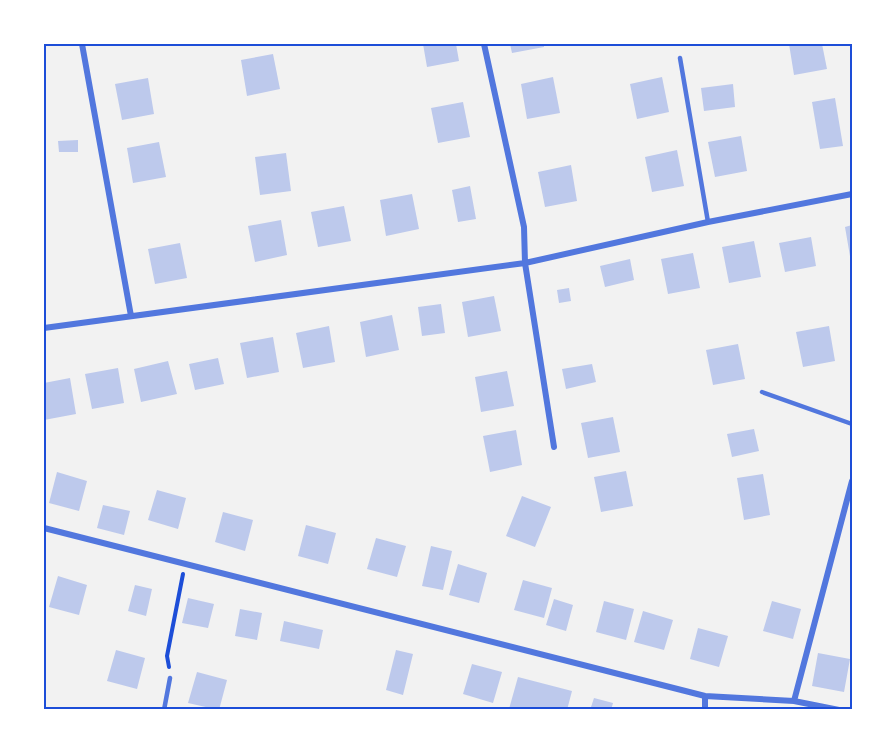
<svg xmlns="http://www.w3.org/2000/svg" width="896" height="753" font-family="Rubik,sans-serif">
<rect width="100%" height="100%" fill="#f2f2f2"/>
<!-- building -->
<path fill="#bdc9ec" d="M423,44H456L459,61L427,67Z
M510,44H544V47L512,53Z
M789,44H822L827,69L794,75Z
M273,54L280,89L247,96L241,60Z
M553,77L560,113L527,119L521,84Z
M662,77L669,112L637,119L630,84Z
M148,78L154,114L122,120L115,84Z
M733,84L735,107L704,111L701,88Z
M835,98L843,146L820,149L812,102Z
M463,102L470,137L438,143L431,108Z
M741,136L747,171L715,177L708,142Z
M78,140V152H59L58,141Z
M159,142L166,177L133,183L127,148Z
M677,150L684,186L652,192L645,157Z
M286,153L291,191L260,195L255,157Z
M571,165L577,201L545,207L538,172Z
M470,186L476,219L458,222L452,190Z
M412,194L419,229L386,236L380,200Z
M344,206L351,241L318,247L311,212Z
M281,220L287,255L255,262L248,226Z
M852,225V262H851L845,227Z
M811,237L816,266L785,272L779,243Z
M754,241L761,277L729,283L722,247Z
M180,243L187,278L155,284L148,249Z
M693,253L700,288L668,294L661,259Z
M630,259L634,280L605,287L600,266Z
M569,288L571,301L559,303L557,290Z
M494,296L501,331L468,337L462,302Z
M441,304L445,333L422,336L418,307Z
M392,315L399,350L366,357L360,322Z
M329,326L335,362L303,368L296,333Z
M829,326L835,361L803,367L796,332Z
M273,337L279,372L247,378L240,343Z
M738,344L745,379L713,385L706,350Z
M218,358L224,384L195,390L189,364Z
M168,361L177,394L141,402L134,369Z
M592,364L596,382L566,389L562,369Z
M118,368L124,403L92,409L85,374Z
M507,371L514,406L481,412L475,377Z
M70,378L76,414L44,420V383Z
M613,417L620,452L588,458L581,423Z
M754,429L759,451L732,457L727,434Z
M516,430L522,465L490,472L483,436Z
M626,471L633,506L601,512L594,477Z
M57,472L87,481L79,511L49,503Z
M763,474L770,515L744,520L737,478Z
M157,490L186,498L178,529L148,520Z
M522,496L551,507L535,547L506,536Z
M103,505L130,511L124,535L97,528Z
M223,512L253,520L245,551L215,542Z
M306,525L336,533L328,564L298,556Z
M376,538L406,546L397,577L367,569Z
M431,546L452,551L443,590L422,586Z
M458,564L487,573L479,603L449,595Z
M58,576L87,585L79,615L49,607Z
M523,580L552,588L544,618L514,610Z
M135,585L152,589L146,616L128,611Z
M188,598L214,604L208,628L182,623Z
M554,599L573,605L566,631L546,625Z
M604,601L634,609L626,640L596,632Z
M772,601L801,609L793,639L763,631Z
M240,609L262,613L257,640L235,636Z
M643,611L673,620L664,650L634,642Z
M284,621L323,630L319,649L280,641Z
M698,628L728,636L719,667L690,659Z
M116,650L145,658L137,689L107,681Z
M396,650L413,654L403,695L386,690Z
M818,653L850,659L844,692L812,686Z
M472,664L502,672L493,703L463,694Z
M197,672L227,680L219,710L188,703Z
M518,677L572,691L567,710L509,709Z
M594,698L613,703L611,710H590Z"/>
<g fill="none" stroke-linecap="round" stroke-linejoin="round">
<!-- path -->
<path stroke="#1d4ed8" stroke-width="4" d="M169,667L167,656L183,574"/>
<!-- service -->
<path stroke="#5277de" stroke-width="4.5" d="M680,58L708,222
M762,392L852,424
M164,710L170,678"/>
<!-- minor -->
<path stroke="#5277de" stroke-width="6" d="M82,44L131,316
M484,44L524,227L525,263L554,447
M44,328L525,263L708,222L852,194
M44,528L705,696L794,701L839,710
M705,696V710
M794,701L852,481"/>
</g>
<!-- border -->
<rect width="896" height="753" fill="none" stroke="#ffffff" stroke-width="90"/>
<rect x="45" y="45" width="806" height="663" fill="none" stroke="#1d4ed8" stroke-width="2"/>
</svg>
